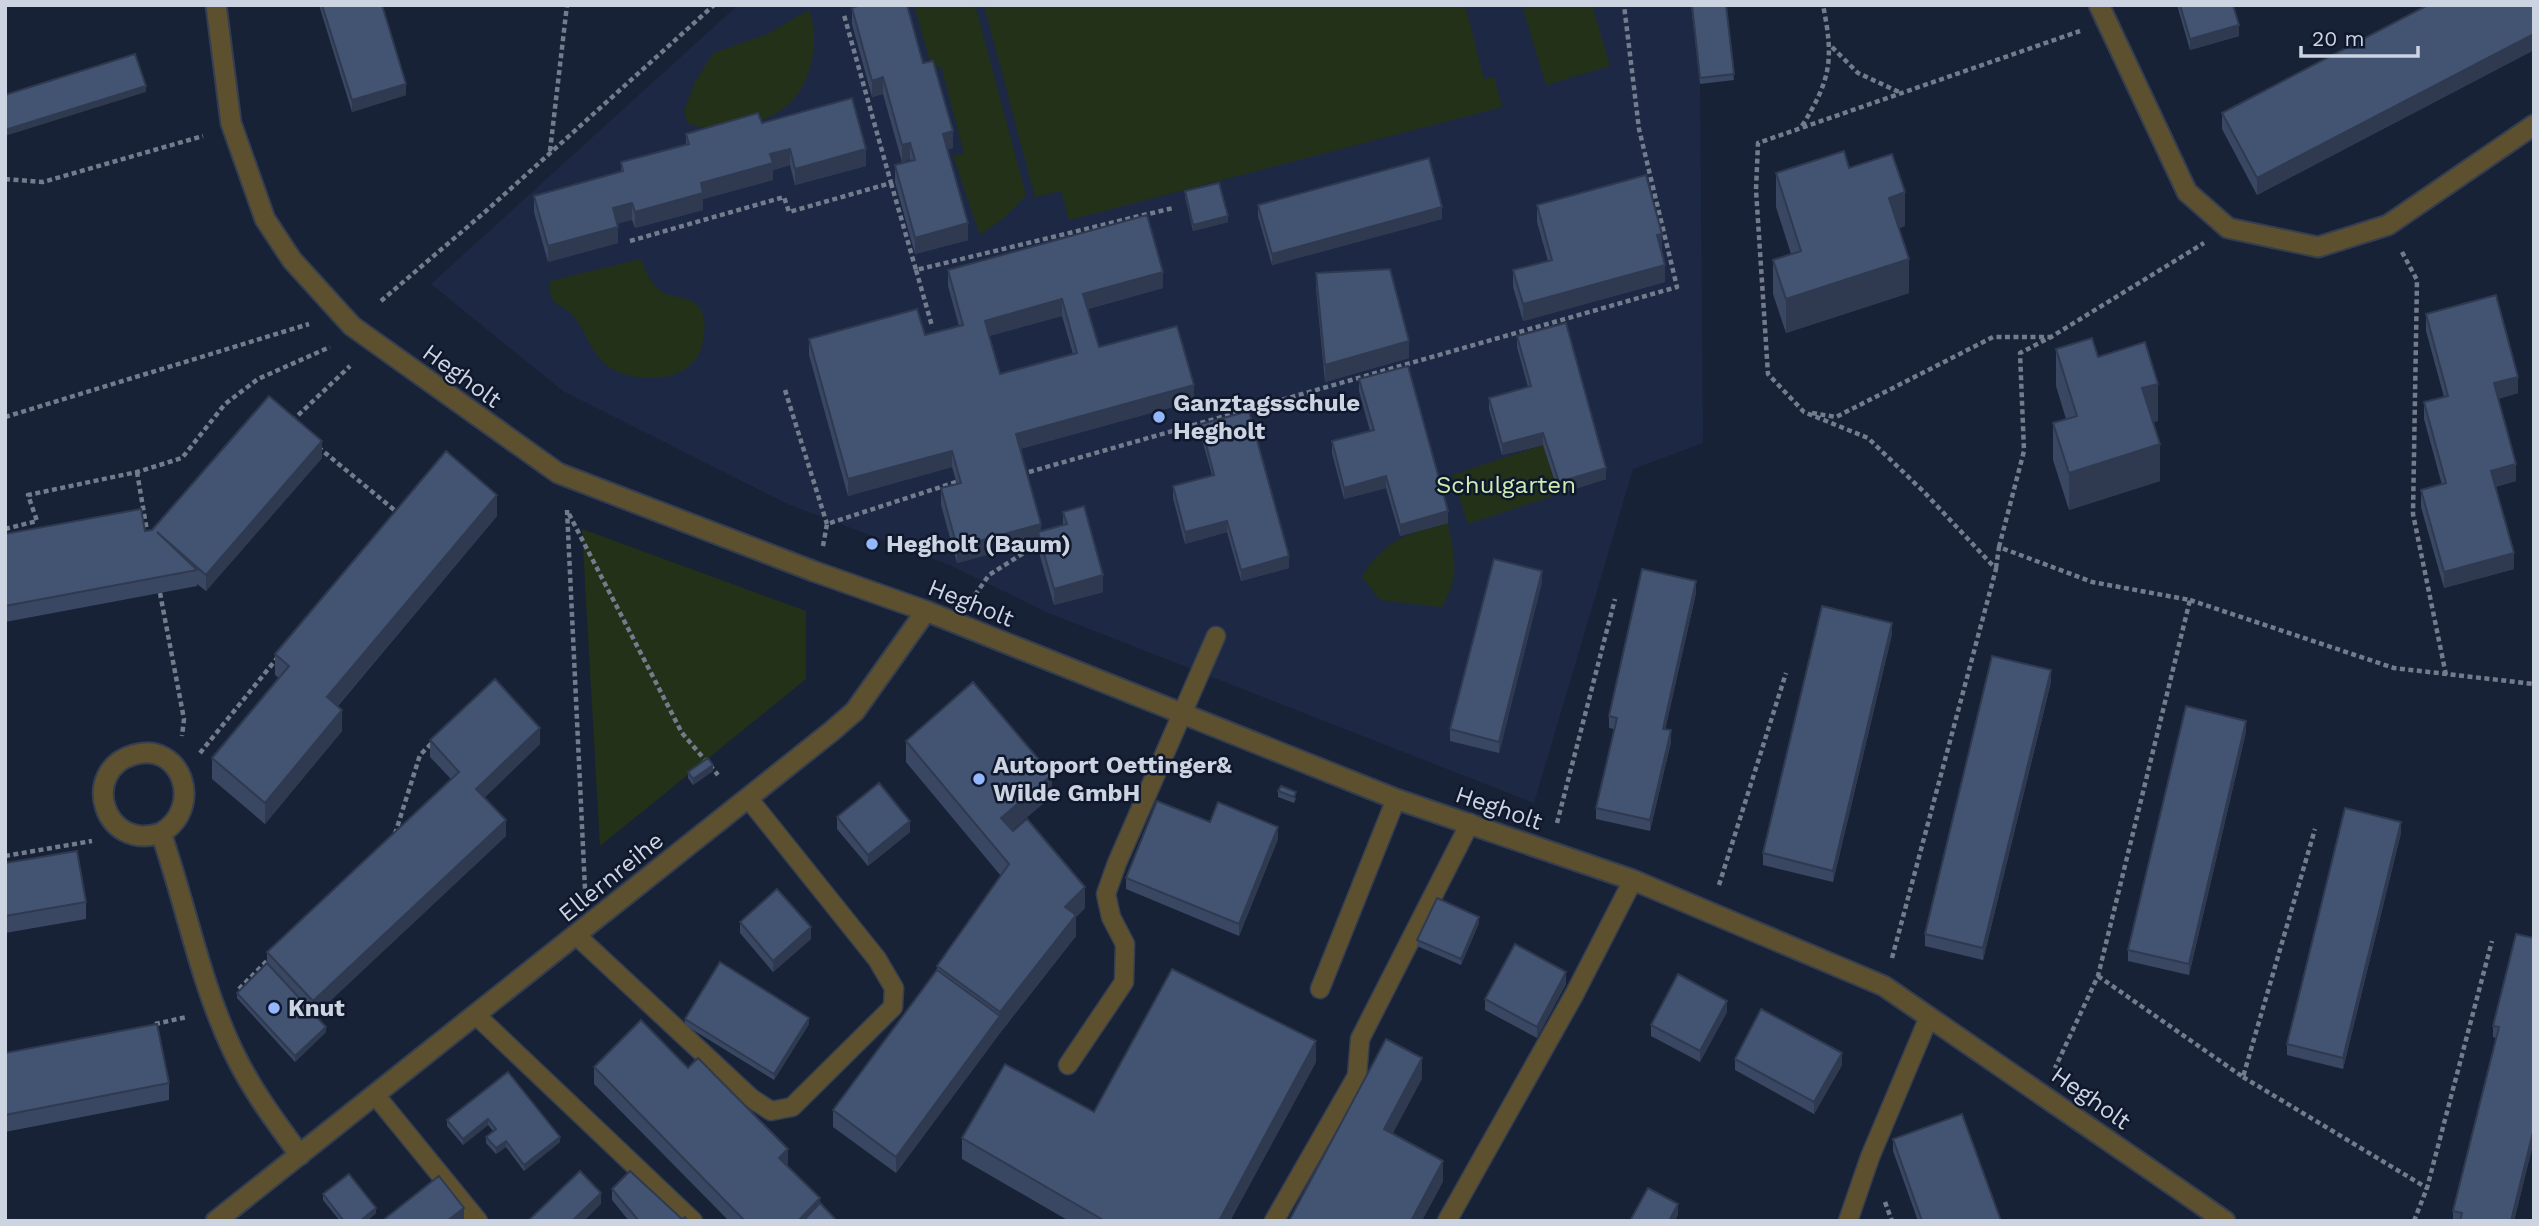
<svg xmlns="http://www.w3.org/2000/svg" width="2539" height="1226" font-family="'Work Sans',sans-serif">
<rect width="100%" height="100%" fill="#182236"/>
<!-- built -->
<path fill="#1d2944" d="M738,5H1691L1700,84L1703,443L1633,469L1534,803L1046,612L952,566L790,505L563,391L431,284Z"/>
<!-- green -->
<path fill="#233118" d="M914,5H975L1026,195L1005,217L980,235L953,156L964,153L941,66L932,68Z
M984,5H1465L1484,79L1494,77L1502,107L1069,220L1061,191L1035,197Z
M1522,5H1592L1610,66L1546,85Z
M809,10C820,39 813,78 791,102C770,124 715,135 688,123L684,111L695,82L713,53L765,35Z
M641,259C645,268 649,280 656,287C670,302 696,292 703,315C706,324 704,332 703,341C697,380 647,385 616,371C592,359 589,336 574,317C561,301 548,309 550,281Z
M1543,445L1559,494L1468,524L1452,475Z
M1448,523C1454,559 1461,574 1442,607L1380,600L1362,577C1385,538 1408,534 1448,523Z
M582,529L806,611V679L600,846Z"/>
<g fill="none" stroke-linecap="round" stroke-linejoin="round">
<!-- service casing -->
<g stroke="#353e51" stroke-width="21">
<path id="service" d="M577,936L751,1098L771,1111L792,1107L893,1007L894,988L877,959L748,798
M1320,989L1396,799
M477,1016L693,1221
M1068,1065L1124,982L1125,944L1111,917L1106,894L1117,863L1216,636
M376,1096L478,1221
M1274,1221L1357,1076L1360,1039L1470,823
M1447,1221L1574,995L1633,880
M1848,1221L1870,1157L1929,1017"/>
</g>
<!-- minor casing -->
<g stroke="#353e51" stroke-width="23">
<path id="minor" d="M216,5L231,123L265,219L292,260L352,326L558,473L813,571L926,611
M2099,5L2187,192L2228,228L2318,247L2388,225L2534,125
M161,833C103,852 80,771 133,755C181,740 205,807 161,833C186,905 200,982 233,1051C251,1089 275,1121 300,1155"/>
</g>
<!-- tertiary casing -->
<g stroke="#353e51" stroke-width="23">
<path id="tertiary" d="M216,1221L832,731L855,711L926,611L1396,799L1633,880L1884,986L2225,1221"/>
</g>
<!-- path -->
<path stroke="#737c8c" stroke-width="4.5" stroke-dasharray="5 3.5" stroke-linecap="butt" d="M1832,47L1858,73L1899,92
M1802,126C1831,79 1834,60 1823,5
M550,151L567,5
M5,179L43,182L203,136
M891,183L916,270L1173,208
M630,241L784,197L789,212L891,183L844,15
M2402,252L2417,280L2413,514L2446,675
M916,270L932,326
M381,301L486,211L714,5
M785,390L827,524
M1812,413L1836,417L1993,337H2050
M5,417L309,324
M292,421L350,366
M318,447L398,513
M137,472L148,537
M1029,472L1677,287L1639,129L1624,5
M567,510L585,889
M569,514L682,733L718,775
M5,529L37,521L28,495L137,472L182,458L225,404L258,379L330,347
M823,546L827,524L956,482
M1999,547L2024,451L2020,353L2051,337L2204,243
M1996,568L1999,547L2092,582L2190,600L2098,976L2055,1068
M160,593L184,719L182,736
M975,595L989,575L1033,547
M2190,600L2394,668L2534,684
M200,753L278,657
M1557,823L1615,599
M395,834L420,755L432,743
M5,856L92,841
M1719,885L1786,673
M1892,958L1996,569L1924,492L1868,438L1804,412L1768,374L1756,190L1758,143L2080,31
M2098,976L2243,1077L2315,829
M239,989L270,958
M155,1024L187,1017
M2243,1077L2427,1188
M1885,1202L1892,1221
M2414,1221L2427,1188L2492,941"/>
<!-- service -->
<use href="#service" stroke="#5d502f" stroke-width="18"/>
<!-- minor -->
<use href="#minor" stroke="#5d502f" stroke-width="19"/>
<!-- tertiary -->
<use href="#tertiary" stroke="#5d502f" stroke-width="19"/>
</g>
<!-- wall -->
<path fill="#3a4762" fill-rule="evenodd" d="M319,5H382L406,95L352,112Z
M1691,5H1726L1734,80L1700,84Z
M2177,5H2233L2239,36L2190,50Z
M2534,5V50L2257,195L2222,129V113Z
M852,8L923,63L953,148L948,149L968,240L915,254L895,182V165L911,161L910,159L902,162L883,94L872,97L852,24Z
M762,123L866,166L795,185L790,165L773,170V180L703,199V210L635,228L632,220L617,223L618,243L548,262L534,212V196L621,172V162L686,144V134Z
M1849,168L1905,226L1899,228L1909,293L1786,333L1773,294V260L1791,254L1776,207V173Z
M1185,191L1228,222L1193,231L1185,197Z
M1258,205L1442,219L1272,265L1258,216Z
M1537,205L1662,250L1661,251L1665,282L1523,321L1513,287V270L1548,261L1537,222Z
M948,270L1163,288L1088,309L1099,347L1194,401L1020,449L1041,531L1063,525V512L1103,592L1054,605L1038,549V541L957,563L941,505V488L957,484L952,467L848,496L809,355V339L925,335L959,326L948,286ZM1062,316L1073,354L1000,374L989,336Z
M1316,273L1409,358L1325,382L1316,289Z
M2426,314L2518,393L2498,399L2516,481L2495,487L2514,569L2444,588L2421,507V490L2442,485L2424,419V402L2444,397L2426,331Z
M1517,336L1606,479L1559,494L1543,445L1502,455L1489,409V398L1528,387L1517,347Z
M2056,349L2098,357L2158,421L2153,422L2160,481L2069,510L2053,460V423L2066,419L2056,386Z
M1359,379L1448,523L1400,536L1386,488L1344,499L1332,453V441L1370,431L1359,391Z
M1201,424L1289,568L1241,581L1227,532L1185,544L1173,498V486L1212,475L1201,436Z
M322,458L206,591L197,584V586L5,622V534L145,531L152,530Z
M497,516L338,706L342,731L265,824L212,779V758L279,678L275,675V654Z
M1542,582L1499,753L1450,741V729Z
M1696,593L1665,729L1671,742L1650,831L1596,819V808L1614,729L1609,728V716Z
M1892,634L1833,882L1763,865V853Z
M2051,682L1983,960L1925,946V934Z
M2246,732L2189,975L2128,961V950Z
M430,740L540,744L484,798L506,836L315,1015L326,1032L295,1062L237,998V993L267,963V952L451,779L430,757Z
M906,741L1052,796L1012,830L1085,908L1076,917V936L1000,1033L896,1173L833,1127V1110L937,970V966L1001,876L906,762Z
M713,771L693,785L688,778V772Z
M1278,791L1296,798L1294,803L1278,797Z
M837,817L910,832L868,866L837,829Z
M1210,822L1278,839L1239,936L1126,889V878Z
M2401,833L2343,1069L2287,1055V1044Z
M5,863L86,902V919L5,933Z
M740,922L811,939L773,972L740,933Z
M1479,923L1461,965L1417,946V940Z
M2534,938V1140L2514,1221H2453V1211L2496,1038L2493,1037V1026Z
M1566,984L1537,1038L1485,1010V999Z
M1727,1012L1700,1062L1651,1036V1025Z
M685,1019L809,1024L774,1080L685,1025Z
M5,1053L169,1083V1100L5,1132Z
M1735,1059L1842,1065L1814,1114L1735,1070Z
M1316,1062L1230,1221H1069L962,1159V1138L1094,1112Z
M594,1067L788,1166L820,1203L837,1221H729L594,1084Z
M508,1072L560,1142L524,1171L506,1147L496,1154L486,1143V1137L493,1131L488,1125L463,1145L447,1126V1120Z
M1893,1139L2001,1221H1918L1893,1151Z
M612,1189L682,1219L688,1221H629L612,1200Z
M323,1194L376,1213L367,1221H340L323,1200Z"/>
<!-- shaded-wall -->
<path fill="#2f3a50" d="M2239,25V36L2190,50V39Z
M2534,34V50L2257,195V178Z
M883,77V94L872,97V81Z
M406,84V95L352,112V100Z
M146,86V92L5,136V130Z
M953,131V148L943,150V134Z
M910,143V159L902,162V145Z
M790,149V165L773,170V180L703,199V210L635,228V212L770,154Z
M866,149V166L795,185V169Z
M1905,192V226L1889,232V198Z
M632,203V220L613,225V208Z
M1442,207V219L1272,265V254Z
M1228,216V222L1193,231V225Z
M968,223V240L915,254V238Z
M618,227V243L548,262V246Z
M1662,234V250L1657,252V235Z
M1909,259V293L1786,333V299Z
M1665,265V282L1523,321V304Z
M1163,272V288L1083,310V294Z
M1062,299V316L985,337V321Z
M1409,341V358L1325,382V365Z
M2518,377V393L2494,400V383Z
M2158,384V421L2142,425V388Z
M1194,385V401L1016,450V434Z
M1543,433V445L1502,455V444Z
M322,441V458L206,591V575Z
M2160,444V481L2069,510V473Z
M952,451V467L848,496V479Z
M2516,464V481L2491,488V471Z
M1606,468V479L1559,494V482Z
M1386,476V488L1344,499V488Z
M497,495V516L327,718V697Z
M1448,511V523L1400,536V525Z
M1227,521V532L1185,544V532Z
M1041,524V540L1038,532V541L957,563V547Z
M2514,553V569L2444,588V572Z
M1289,556V568L1241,581V570Z
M1542,571V582L1499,753V742Z
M1103,575V592L1054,605V589Z
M1696,581V593L1663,740V729Z
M1892,623V634L1833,882V871Z
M2051,670V682L1983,960V948Z
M342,710V731L265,824V803Z
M2246,721V732L2189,975V964Z
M540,728V744L476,806V789Z
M1671,730V742L1650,831V820Z
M713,765V771L693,785V779Z
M1052,775V796L1001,839V818Z
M506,820V836L313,1017V1001Z
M910,821V832L868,866V855Z
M2401,822V833L2343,1069V1058Z
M1278,827V839L1239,936V924Z
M1085,887V908L1076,917V936L1000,1033L896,1173V1157L1000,1016V1012L1065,907Z
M1479,917V923L1461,965V959Z
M811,927V939L773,972V961Z
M1566,972V984L1537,1038V1027Z
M1727,1001V1012L1700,1062V1051Z
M809,1018V1024L774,1080V1074Z
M326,1027V1032L295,1062V1056Z
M1316,1041V1062L1230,1221H1219Z
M1842,1053V1065L1814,1114V1102Z
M1422,1058V1079L1384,1150V1129Z
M488,1119V1125L463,1145V1139Z
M2534,1128V1140L2514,1221H2511Z
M560,1137V1142L524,1171V1165Z
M506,1141V1147L496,1154V1148Z
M788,1149V1166L779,1158Z
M1443,1161V1182L1422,1221H1411Z
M601,1193V1204L584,1221H572Z
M820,1198V1215L814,1221H798Z
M1678,1204V1215L1675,1221H1669Z
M376,1208V1213L367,1221H360Z
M464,1208V1219L462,1221H447Z"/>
<!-- building -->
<path fill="#435372" stroke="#2f3a50" stroke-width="2" fill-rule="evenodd" d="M322,5H382L406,84L352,100Z
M860,5H907L923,63L933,61L953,131L943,134L968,223L915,238L895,165L915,160L910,143L902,145L883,77L872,81L852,8Z
M1692,5H1726L1734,74L1700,78Z
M2180,5H2233L2239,25L2190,39Z
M2428,5H2534V34L2257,178L2222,113Z
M135,54L146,86L5,130V95Z
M852,98L866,149L795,169L790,149L770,154L773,163L701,183L703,193L635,212L632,203L613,208L618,227L548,246L534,196L623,171L621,162L689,144L686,134L758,113L762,123Z
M1844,151L1849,168L1892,154L1905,192L1889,198L1909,259L1786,299L1773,260L1801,251L1776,173Z
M1429,158L1442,207L1272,254L1258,205Z
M1646,175L1662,234L1657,235L1665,265L1523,304L1513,270L1552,260L1537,205Z
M1219,183L1228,216L1193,225L1185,191Z
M1147,215L1163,272L1083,294L1099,347L1177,326L1194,385L1016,434L1041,524L957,547L941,488L961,483L952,451L848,479L809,339L917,309L925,335L963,325L948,270ZM1062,299L1077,353L1000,374L985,321Z
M1390,269L1409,341L1325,365L1316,273Z
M2496,295L2518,377L2494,383L2516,464L2491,471L2514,553L2444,572L2421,490L2446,483L2424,402L2448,396L2426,314Z
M1566,323L1606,468L1559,482L1543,433L1502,444L1489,398L1531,386L1517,336Z
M2092,338L2098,357L2145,342L2158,384L2142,388L2160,444L2069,473L2053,423L2077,416L2056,349Z
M1408,366L1448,511L1400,525L1386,476L1344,488L1332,441L1374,430L1359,379Z
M269,396L322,441L206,575L157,532L197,570L5,606V534L141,509L145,531L152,530Z
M1249,411L1289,556L1241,570L1227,521L1185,532L1173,486L1214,475L1201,424Z
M446,451L497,495L327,697L342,710L265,803L212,758L289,666L275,654Z
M1084,506L1103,575L1054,589L1038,532L1067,524L1063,512Z
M1494,559L1542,571L1499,742L1450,729Z
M1642,569L1696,581L1663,729L1671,730L1650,820L1596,808L1617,718L1609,716Z
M1822,606L1892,623L1833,871L1763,853Z
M1992,656L2051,670L1983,948L1925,934Z
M495,679L540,728L476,789L506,820L313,1001L267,952L459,772L430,740Z
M973,682L1052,775L1001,818L1013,831L1027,819L1085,887L1065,907L1076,915L1000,1012L937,966L1009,864L906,741Z
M2186,706L2246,721L2189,964L2128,950Z
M708,758L713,765L693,779L688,772Z
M879,783L910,821L868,855L837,817Z
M1281,786L1296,792L1294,797L1278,791Z
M1157,801L1210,822L1218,802L1278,827L1239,924L1126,878Z
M2345,808L2401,822L2343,1058L2287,1044Z
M77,851L86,902L5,916V863Z
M777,889L811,927L773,961L740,922Z
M1437,898L1479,917L1461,959L1417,940Z
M2516,934L2534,938V1128L2511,1221H2460L2462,1213L2453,1211L2499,1027L2493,1026Z
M1515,944L1566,972L1537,1027L1485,999Z
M720,962L809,1018L774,1074L685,1019Z
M267,963L326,1027L295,1056L237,993Z
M1172,969L1316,1041L1219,1221H1105L962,1138L1005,1064L1094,1112Z
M937,970L1000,1016L896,1157L833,1110Z
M1678,974L1727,1001L1700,1051L1651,1025Z
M1761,1009L1842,1053L1814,1102L1735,1059Z
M641,1020L688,1068L698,1058L788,1149L779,1158L820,1198L798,1221H745L594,1067Z
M157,1024L169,1083L5,1115V1053Z
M1386,1039L1422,1058L1384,1129L1443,1161L1411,1221H1289Z
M508,1072L560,1137L524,1165L506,1141L496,1148L486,1137L496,1129L488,1119L463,1139L447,1120Z
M1962,1114L2001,1221H1922L1893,1139Z
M580,1171L601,1193L572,1221H528Z
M630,1171L682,1219L680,1221H639L612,1189Z
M349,1174L376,1208L360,1221H344L323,1194Z
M439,1176L464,1208L447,1221H382Z
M1648,1188L1678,1204L1669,1221H1630Z
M820,1203L837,1221H803Z
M685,1217L688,1221H680Z"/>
<!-- markers -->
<g fill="#94b7fd" stroke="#0f182c" stroke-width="2.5">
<circle cx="1159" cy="417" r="7"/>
<circle cx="872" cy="544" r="7"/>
<circle cx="979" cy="779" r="7"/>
<circle cx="274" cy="1008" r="7"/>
</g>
<g text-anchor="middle" stroke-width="5" stroke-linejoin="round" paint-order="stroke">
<!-- street labels -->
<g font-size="24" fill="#ccd3e1" stroke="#0f182c">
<text transform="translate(462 376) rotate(36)" y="8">Hegholt</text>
<text transform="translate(971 603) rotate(22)" y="8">Hegholt</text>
<text transform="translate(1499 808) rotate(19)" y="8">Hegholt</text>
<text transform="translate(611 877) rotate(-39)" y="8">Ellernreihe</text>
<text transform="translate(2091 1098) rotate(35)" y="8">Hegholt</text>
</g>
<!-- poi labels -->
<g font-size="24" font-weight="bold" fill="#ccd3e1" stroke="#0f182c" text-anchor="start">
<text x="1173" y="411">Ganztagsschule<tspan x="1173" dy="28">Hegholt</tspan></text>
<text x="886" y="552">Hegholt (Baum)</text>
<text x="993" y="773">Autoport Oettinger&amp;<tspan x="993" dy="28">Wilde GmbH</tspan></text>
<text x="288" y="1016">Knut</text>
</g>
<!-- park labels -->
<g font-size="24" fill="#cbedb3" stroke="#0f182c">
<text x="1506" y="493">Schulgarten</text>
</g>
</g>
<!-- border -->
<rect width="2539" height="1226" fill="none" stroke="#ccd3e1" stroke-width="14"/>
<!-- scale -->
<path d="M2301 46v10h117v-10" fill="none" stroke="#ccd3e1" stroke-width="3.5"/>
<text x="2312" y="46" font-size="21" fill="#ccd3e1" stroke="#0f182c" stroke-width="5" paint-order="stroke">20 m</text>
</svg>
